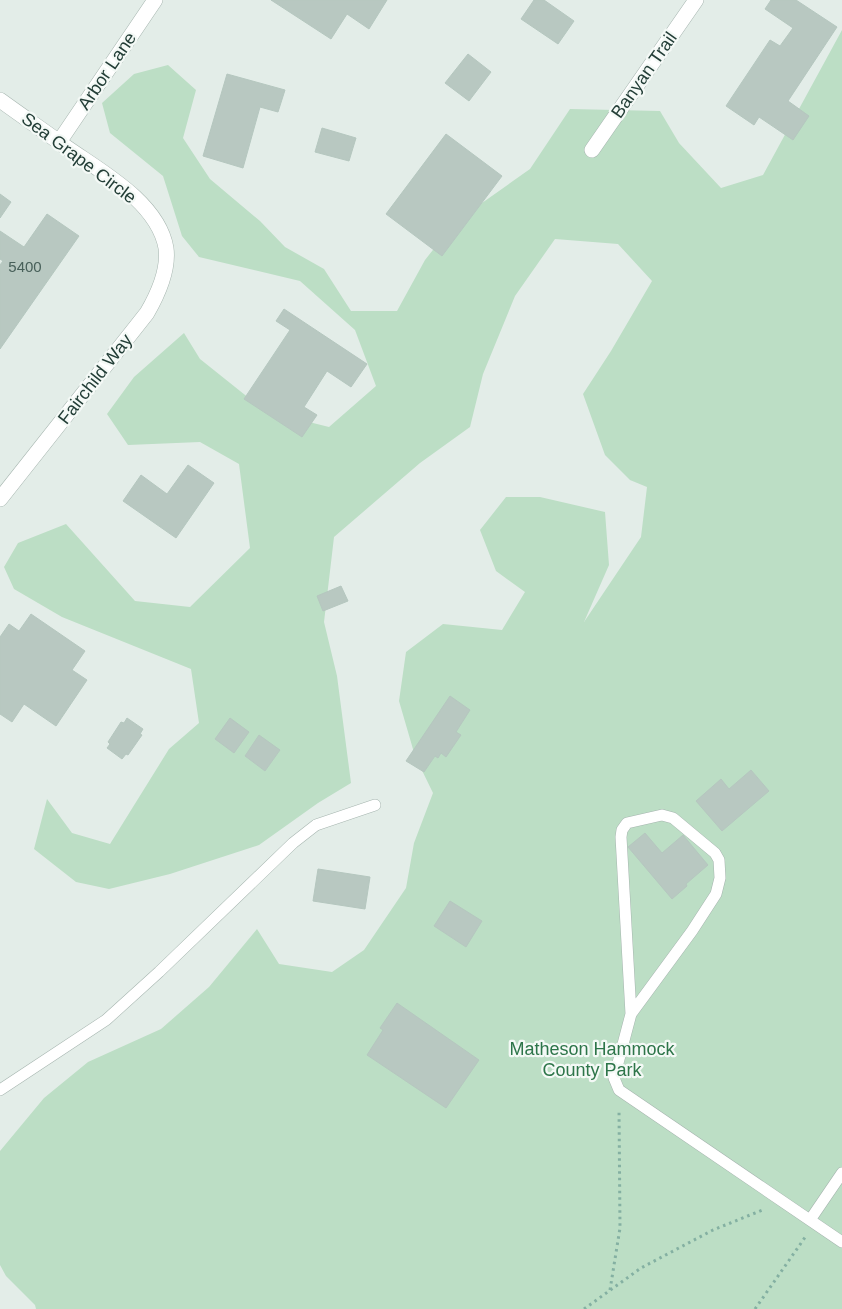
<svg xmlns="http://www.w3.org/2000/svg" width="842" height="1309" font-family="Helvetica,sans-serif">
<rect width="100%" height="100%" fill="#e3ede8"/>
<!-- green -->
<path fill="#bcdec5" d="M842,30V1309H36L35,1305L6,1276L0,1265V1151L44,1098L88,1062L161,1029L209,987L257,929L279,964L332,972L364,950L406,888L414,843L433,793L415,756L399,701L406,652L443,624L502,630L525,592L496,571L480,530L506,497H540L605,512L609,565L584,622L641,537L647,487L630,480L605,455L583,394L611,351L652,281L618,244L555,239L515,296L483,374L470,427L420,463L334,537L324,622L337,676L351,783L318,803L259,845L170,874L109,889L76,882L34,849L47,799L72,833L110,844L169,749L199,723L191,669L62,617L14,589L4,567L18,543L66,524L135,601L190,607L250,548L239,464L200,442L128,445L107,414L134,377L184,333L200,359L265,411L329,427L376,386L355,330L300,281L199,257L182,236L163,176L110,133L102,103L134,74L168,65L196,90L183,138L210,179L260,221L285,247L324,269L351,311H397L425,260L455,222L530,169L570,109L660,111L679,143L721,188L763,175Z"/>
<!-- building -->
<path fill="#b8c8c1" stroke="#b5c7bf" d="M271,0H387L369,29L347,14L331,39Z
M534,0H544L574,21L558,44L521,19Z
M771,0H796L837,27L788,101L809,116L793,140L759,117L754,125L726,106L770,40L780,46L793,28L765,9Z
M468,54L491,72L469,101L445,83Z
M227,74L285,90L278,112L260,107L243,168L203,156Z
M322,128L356,138L349,161L315,152Z
M446,134L502,176L442,256L386,214Z
M0,194L11,202L0,218Z
M47,214L79,236L0,349V265L3,261L0,259V231L24,247Z
M284,309L367,364L351,387L327,371L304,407L317,415L302,437L244,399L290,330L276,321Z
M188,465L214,483L176,538L123,501L141,475L167,494Z
M341,586L348,601L323,611L317,596Z
M31,614L85,651L72,670L87,680L56,726L24,704L12,722L0,714V637L9,624L19,631Z
M450,696L470,710L456,732L461,735L446,757L441,753L438,758L435,756L424,772L406,761Z
M127,718L143,729L140,734L142,735L128,755L126,754L122,759L107,748L110,744L108,742L121,722L124,723Z
M230,718L249,732L234,753L215,739Z
M259,735L280,750L265,771L245,756Z
M751,770L769,791L722,831L696,801L721,779L729,789Z
M645,833L662,853L683,835L708,865L686,884L687,886L672,899L628,847Z
M318,869L370,877L365,909L313,901Z
M450,901L482,921L466,947L434,926Z
M397,1003L479,1060L446,1108L367,1055L383,1030L380,1028Z"/>
<g fill="none" stroke-linecap="round" stroke-linejoin="round">
<!-- lane casing -->
<g stroke="#a6b5af" stroke-width="12">
<path id="lane" d="M631,1014L621,837L622,830L627,823L662,815L673,818L715,853L719,860L720,878L716,894L692,931L631,1014L614,1078L619,1090L842,1242
M0,1090L106,1020L159,972L293,843L316,825L375,805
M810,1220L842,1173"/>
</g>
<!-- street casing -->
<g stroke="#a6b5af" stroke-width="16">
<path id="street" d="M0,100C22,116 44,131 66,147C100,171 158,202 166,248C169,270 158,294 147,313L0,499
M59,142L155,0
M592,150L696,0"/>
</g>
<!-- path -->
<path stroke="#84b0a2" stroke-width="3" stroke-dasharray="2.5 4" stroke-linecap="butt" d="M610,1290L620,1228L619,1109
M584,1309L641,1268L713,1230L765,1209
M755,1309L806,1236"/>
<!-- lane -->
<use href="#lane" stroke="#fff" stroke-width="11"/>
<!-- street -->
<use href="#street" stroke="#fff" stroke-width="15"/>
</g>
<g text-anchor="middle" stroke-width="4.5" stroke-linejoin="round" paint-order="stroke">
<!-- number labels -->
<g font-size="15" fill="#48605a">
<text x="25" y="272">5400</text>
</g>
<!-- street labels -->
<g font-size="18" fill="#233e37" stroke="#f4f9f6">
<text transform="translate(107 71) rotate(-56)" y="6">Arbor Lane</text>
<text transform="translate(644 75) rotate(-55)" y="6">Banyan Trail</text>
<text transform="translate(79 158) rotate(37)" y="6">Sea Grape Circle</text>
<text transform="translate(95 379) rotate(-52)" y="6">Fairchild Way</text>
</g>
<!-- park labels -->
<g font-size="18" fill="#2d7549" stroke="#f4f9f6">
<text x="592" y="1055">Matheson Hammock<tspan x="592" dy="21">County Park</tspan></text>
</g>
</g>
</svg>
